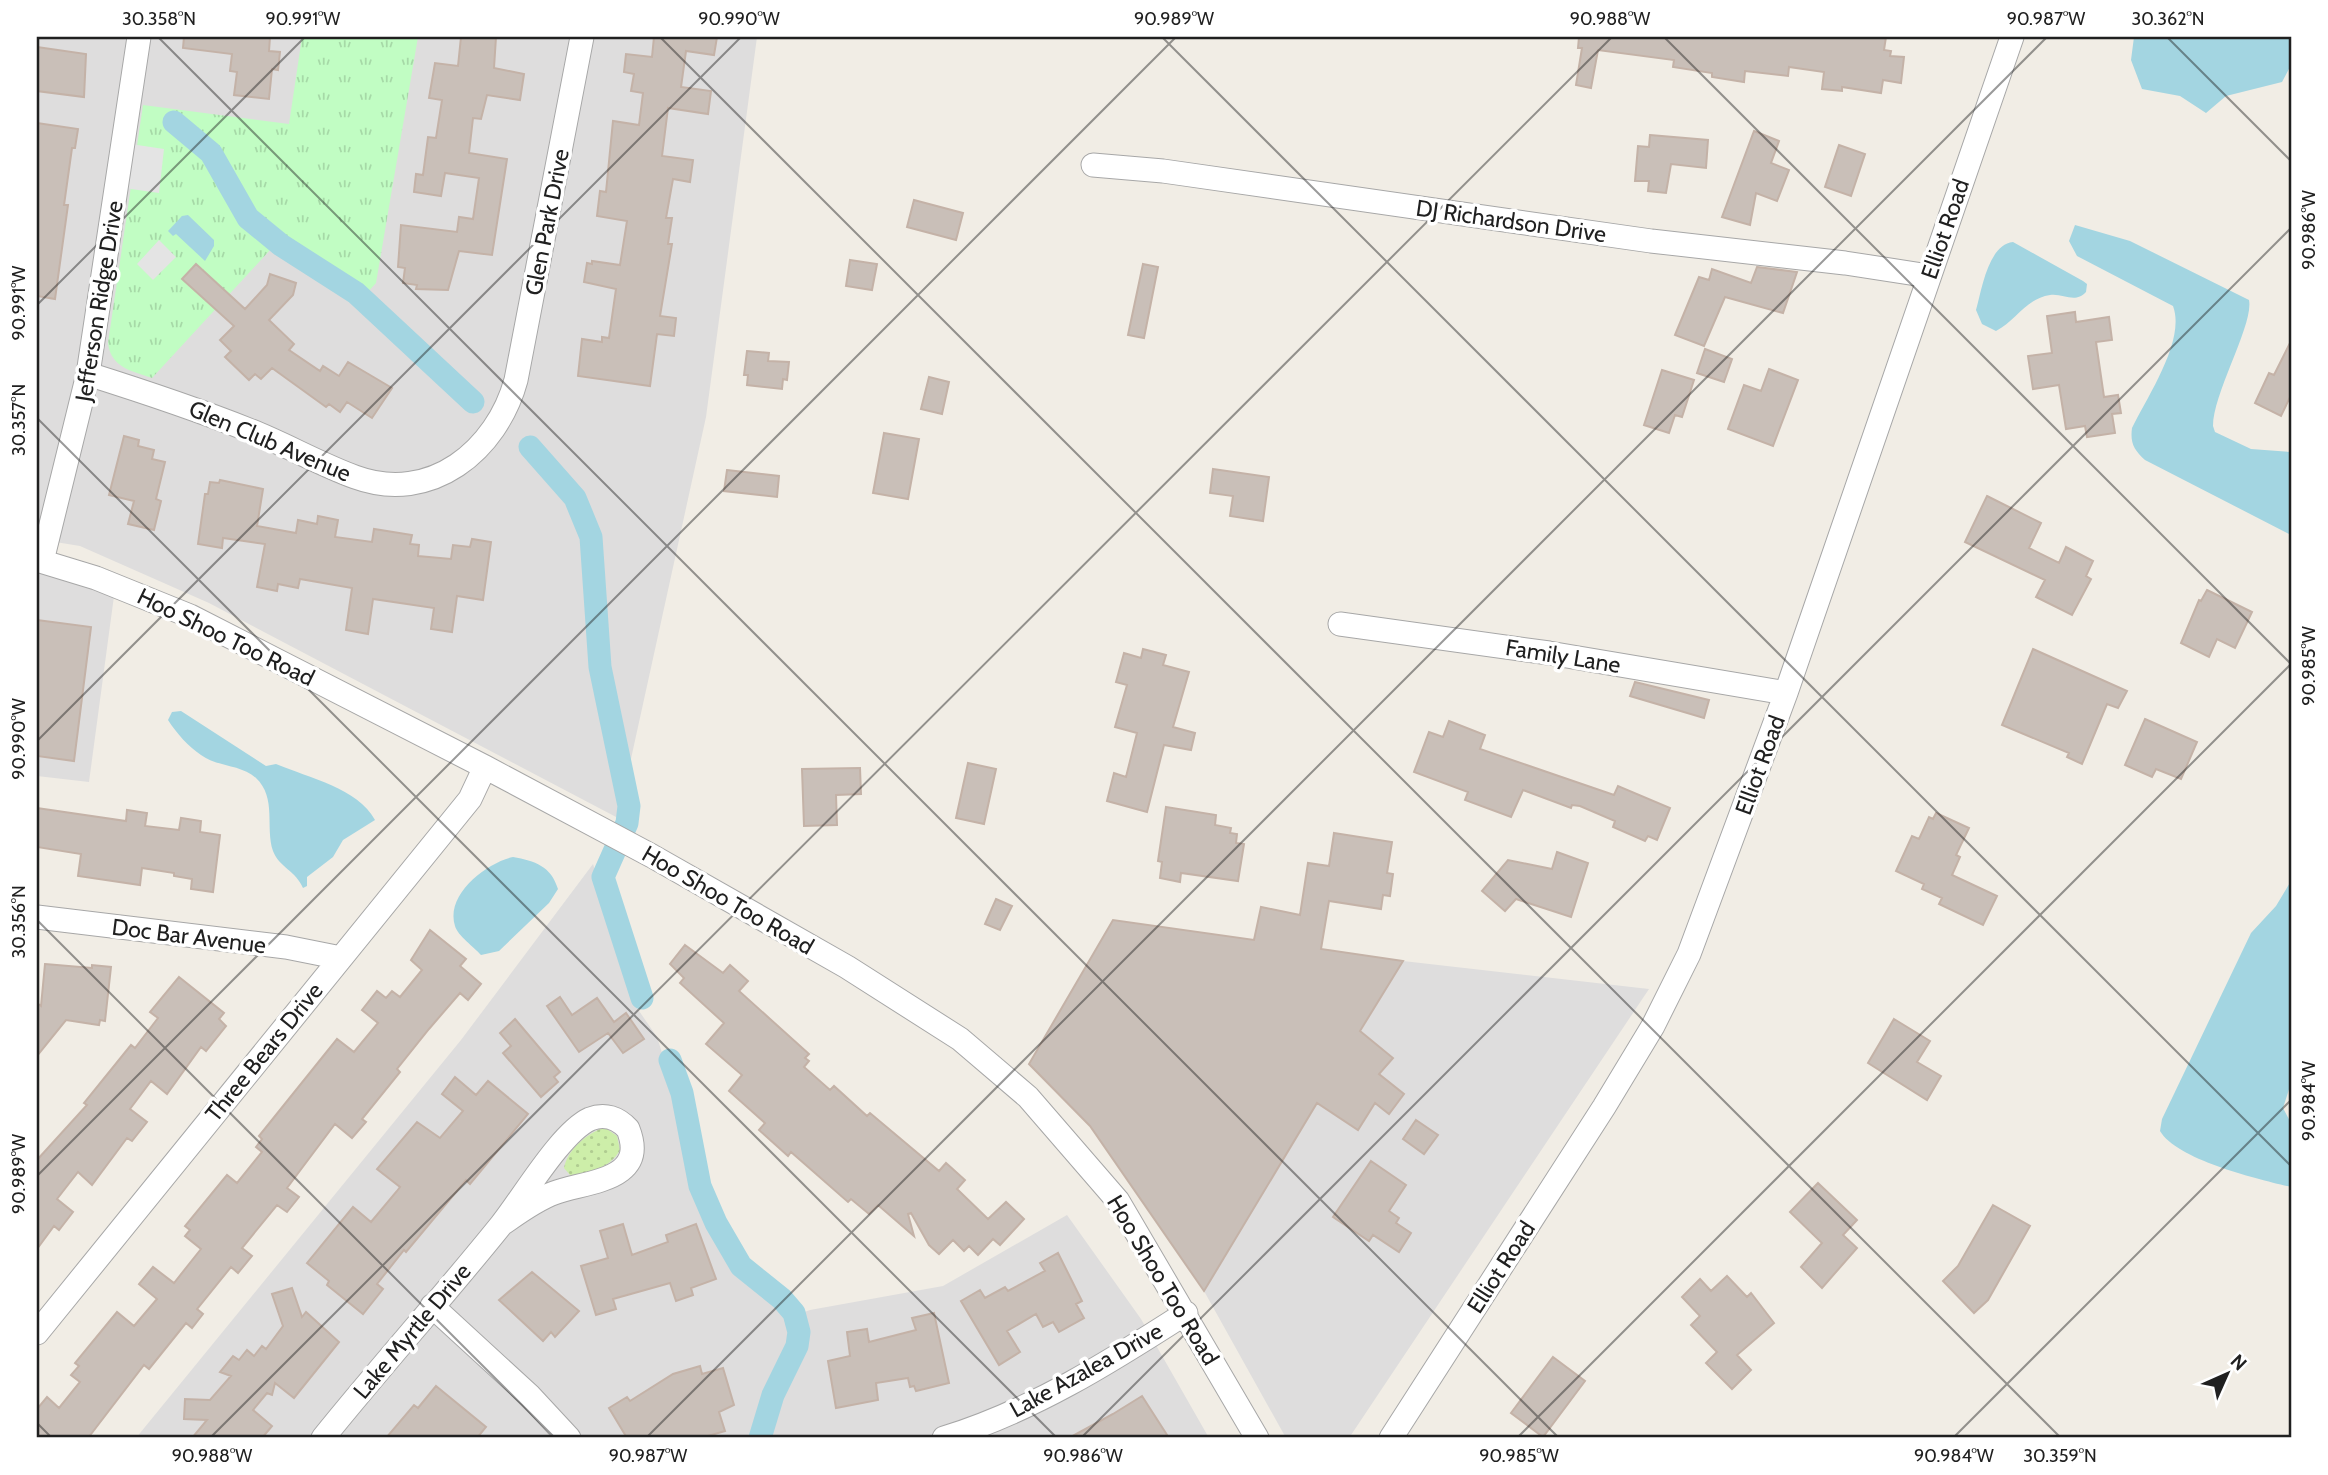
<svg xmlns="http://www.w3.org/2000/svg" width="2328" height="1475" font-family="Cabin,sans-serif">
<defs>
<pattern id="grass-dots" width="8" height="8" patternUnits="userSpaceOnUse" patternTransform="scale(1.75)"><rect width="8" height="8" fill="#cdeea9"/><path d="M2 2h.1M6 6h.1" fill="none" stroke="#b0cc91" stroke-width="1.8" stroke-linecap="round"/></pattern>
<pattern id="park-tufts" width="24" height="20" patternUnits="userSpaceOnUse" patternTransform="scale(1.75)"><rect width="24" height="20" fill="#c1fdc3"/><path d="M3 7l-1-3M5 7V3M7 7l1-3M15 17l-1-3M17 17v-4M19 17l1-3" fill="none" stroke="#a6d9a7"/></pattern>
</defs>
<rect width="100%" height="100%" fill="#f1ede5"/>
<!-- residential -->
<path fill="#dedddd" d="M37,37H757L706,417L618,818L209,603L80,546L37,539Z
M37,572L114,596L89,782L37,776Z
M593,864L637,1008L657,1037L676,1097L686,1165L692,1188L737,1269L788,1318L810,1310L943,1286L1067,1215L1141,1319L1209,1438H136L461,1040Z
M1403,961L1649,989L1349,1438H1286L1204,1291Z"/>
<!-- grass -->
<path fill="url(#grass-dots)" d="M600,1129H607L617,1136L620,1150C611,1167 589,1174 570,1175L564,1168C567,1151 584,1136 600,1129Z"/>
<!-- park -->
<path fill="url(#park-tufts)" d="M302,37H418L376,283L367,293L283,236L152,378C132,371 111,368 108,343L143,105L289,124Z"/>
<!-- parking -->
<path fill="#e4e4e4" d="M124,143L164,149L159,193L117,187Z
M159,240L176,257L153,280L137,264Z"/>
<!-- water -->
<path fill="#a3d5e1" d="M2134,37H2291V65L2282,82L2226,96L2206,113L2180,96L2142,89L2131,60Z
M188,215L214,240V246L205,261L176,234L173,236L168,231L182,216Z
M2075,225L2130,241L2249,300C2254,324 2213,393 2213,426L2215,432L2251,449L2291,452V535L2145,460C2134,450 2130,443 2132,428C2147,397 2186,340 2173,306L2077,256L2069,241Z
M2013,242L2083,281L2087,284L2086,292C2075,304 2063,293 2050,295C2025,299 2016,321 1996,331L1982,324L1976,310C1982,289 1988,245 2013,242Z
M181,711L266,766L276,764C309,778 358,788 375,820L343,840L333,857L307,877V886L303,888C296,871 279,867 273,851C265,827 277,798 256,778C240,764 217,767 201,755C188,746 177,734 168,720L172,712Z
M513,857C535,861 551,866 558,889L549,903L499,951L481,955C474,947 458,936 455,926C445,895 486,863 513,857Z
M2291,881V1083L2283,1108L2291,1123V1187C2258,1179 2177,1160 2160,1131L2162,1119L2251,933L2276,906Z"/>
<g fill="none" stroke-linecap="round" stroke-linejoin="round">
<!-- canal -->
<path stroke="#a3d5e1" stroke-width="23" d="M174,122L211,153L248,218L281,245L356,293L473,402
M530,447L575,498L591,537L600,667L629,806L627,823L603,877L642,998
M670,1060L682,1093L700,1186L716,1223L741,1266L782,1299L794,1313L799,1332L797,1346L773,1395L760,1438"/>
</g>
<!-- building -->
<path fill="#c9bfb8" stroke="#c4b2a7" stroke-width="2" d="M184,37H270L269,51L280,52L278,70L272,69L269,99L234,95L237,72L230,71L232,54L183,48Z
M461,37H496L494,68L524,74L520,100L487,95L481,119L473,118L469,153L507,159L492,255L459,251L448,290L416,289L417,285L403,283L405,268L398,267L401,225L457,232L459,217L473,219L479,178L445,173L441,196L414,192L416,174L423,175L428,137L436,138L442,100L429,98L435,63L458,66Z
M654,37H717L714,55L686,51L681,87L711,91L708,114L668,108L662,156L693,160L690,182L673,179L666,218H672L668,244H672L660,316L676,318L674,336L657,334L650,386L578,376L582,339L602,342V337L609,338L616,289L584,282L587,263L592,264V261L620,265L627,221L597,216L600,191L606,192L613,121L639,125L643,93L631,91L634,74L624,72L626,54L652,57Z
M1579,37H1886L1884,50L1891,51L1890,56L1904,57L1901,83L1883,80L1881,93L1842,87V91L1822,89L1824,72L1789,67L1788,76L1745,71L1744,82L1712,77V73L1673,67L1674,60L1598,50L1591,88L1576,85L1582,48H1578Z
M37,47L86,54L84,97L37,91Z
M37,123L78,129L75,148H72L64,205H68L55,299L37,296Z
M1754,131L1779,141L1771,163L1789,170L1777,201L1756,193L1750,225L1722,217Z
M1650,135L1708,140L1706,168L1671,164L1666,193L1648,191L1649,181H1635L1638,146L1649,147Z
M1839,145L1865,154L1851,196L1825,187Z
M914,200L963,213L956,240L907,227Z
M850,260L877,264L872,290L846,286Z
M196,264L245,309L267,285L270,274L296,283L293,295L269,320L294,344L289,350L320,371L323,366L339,376L348,362L392,388L372,418L347,402L340,412L329,404L326,407L272,368L261,379L255,374L249,380L225,357L231,351L220,340L234,326L182,279Z
M1143,264L1158,267L1144,338L1128,335Z
M1757,267L1797,272L1783,313L1725,297L1704,346L1675,335L1699,277L1709,280L1712,269L1751,283Z
M2075,312L2076,322L2109,317L2112,340L2096,342L2104,397L2118,395L2121,413L2112,414L2115,433L2087,437L2085,426L2066,429L2059,385L2033,389L2028,356L2052,353L2047,316Z
M2291,341V395L2281,416L2255,403L2269,373L2274,375Z
M1705,349L1732,359L1724,382L1697,373Z
M747,351L769,353L768,361L789,362L787,380L783,379L782,389L747,385L748,375H744Z
M1769,369L1798,380L1773,446L1728,429L1744,385L1761,391Z
M1662,370L1694,380L1682,417L1675,415L1669,433L1644,425Z
M929,377L949,382L942,414L921,409Z
M884,433L919,439L908,499L873,493Z
M124,436L139,440L138,446L154,450L152,459L165,462L156,499L161,501L154,530L128,524L134,501L109,495Z
M1213,469L1269,477L1263,521L1230,516L1233,496L1210,493Z
M727,470L779,476L777,497L724,491Z
M220,480L263,489L257,526L296,533L298,520L317,524L318,516L338,520L335,537L372,542L374,529L412,535L410,544L419,545L418,556L451,559L453,545L470,547L472,539L491,542L483,600L457,596L452,632L431,629L434,608L373,599L368,634L346,630L352,588L300,579L298,588L278,584L277,591L257,587L265,544L223,538L222,548L198,544L205,494H208L210,482L219,483Z
M1987,496L2041,523L2029,548L2059,563L2066,547L2093,561L2086,576L2091,579L2072,615L2036,597L2045,580L1965,542Z
M2207,590L2252,612L2235,648L2217,639L2209,657L2181,643L2199,600L2201,601Z
M37,620L91,627L74,761L37,756Z
M1143,649L1166,655L1163,665L1189,672L1173,727L1195,733L1191,750L1164,745L1147,812L1107,801L1114,773L1126,777L1137,733L1115,727L1127,685L1116,682L1124,653L1141,658Z
M2033,649L2127,691L2118,708L2107,704L2082,764L2067,757L2069,753L2002,725Z
M1635,682L1709,700L1704,718L1630,696Z
M2145,719L2197,742L2181,779L2156,769L2152,777L2125,765Z
M1449,721L1485,735L1480,749L1614,795L1618,786L1670,808L1657,840L1648,836L1645,841L1613,827L1615,821L1580,806L1572,805L1571,808L1523,790L1511,817L1465,800L1468,792L1414,772L1429,732L1443,737Z
M968,763L996,769L984,824L956,818Z
M860,768L861,794L836,795L837,825L804,826L802,769Z
M1166,807L1216,815L1215,825L1231,828L1230,833L1237,834L1236,843L1244,844L1238,881L1181,873L1180,882L1160,878L1162,862L1158,861Z
M37,808L126,821L127,810L147,813L145,826L179,830L181,818L201,821L200,832L220,835L213,892L191,889L192,879L174,876V873L142,868L140,885L78,876L81,854L37,847Z
M1936,813L1969,828L1956,855L1960,857L1952,875L1997,896L1983,925L1939,904L1942,898L1922,889L1924,884L1896,871L1912,836L1919,839L1929,817L1933,819Z
M1334,833L1392,842L1387,873L1393,874L1390,896L1383,895L1381,909L1329,901L1321,949L1403,961L1360,1031L1393,1058L1379,1074L1404,1094L1389,1114L1375,1103L1358,1130L1317,1103L1204,1291L1090,1126L1029,1064L1113,920L1254,940L1261,907L1300,915L1308,863L1329,866Z
M1557,852L1588,863L1571,917L1516,899L1505,911L1482,891L1508,860L1552,869Z
M996,899L1012,906L1000,930L985,924Z
M430,930L466,959L460,966L481,984L468,1000L460,993L429,1029L397,1069L400,1072L362,1119L366,1122L352,1138L335,1124L287,1188L299,1197L287,1212L277,1205L242,1248L252,1256L238,1273L231,1267L197,1309L203,1314L192,1328L186,1323L149,1369L144,1365L88,1438H37V1409L47,1397L59,1408L80,1382L71,1375L79,1366L75,1363L117,1312L134,1326L157,1299L139,1284L153,1267L174,1283L201,1249L185,1236L190,1230L185,1226L227,1175L237,1183L262,1152L256,1147L262,1139L259,1136L337,1039L354,1052L378,1023L362,1010L377,991L386,998L392,991L400,997L422,970L411,960Z
M685,945L723,973L730,965L748,981L739,991L809,1054L805,1058L809,1061L804,1067L830,1090L834,1086L867,1116L870,1113L939,1171L946,1163L965,1180L957,1189L988,1219L1006,1202L1024,1219L1000,1245L993,1239L978,1255L969,1246L964,1251L953,1240L939,1254L929,1245L911,1213L908,1214L914,1236L878,1205L869,1214L851,1199L848,1202L791,1152L788,1156L759,1130L765,1123L729,1091L742,1075L706,1044L724,1023L680,983L684,978L670,964Z
M45,964L92,968V965L111,967L105,1021L100,1020L99,1025L66,1020L37,1056V1003L41,1006Z
M179,977L224,1013L219,1019L226,1026L206,1051L201,1047L167,1094L151,1081L130,1109L147,1122L132,1141L127,1138L92,1185L78,1172L57,1199L73,1212L59,1230L54,1226L37,1249V1160L87,1105L84,1103L131,1045L135,1048L158,1018L150,1012Z
M560,997L572,1015L597,998L614,1022L626,1013L644,1039L623,1053L608,1033L579,1052L547,1006Z
M515,1019L560,1072L554,1077L558,1082L541,1097L503,1053L511,1046L500,1033Z
M1894,1019L1930,1041L1917,1062L1941,1076L1927,1100L1868,1063Z
M455,1077L476,1095L488,1081L528,1114L470,1184L466,1180L406,1252L404,1250L377,1284L383,1289L363,1314L327,1285L329,1281L307,1263L353,1207L371,1222L397,1191L400,1187L377,1169L417,1122L440,1138L463,1111L442,1094Z
M1416,1120L1438,1135L1424,1154L1403,1139Z
M1371,1161L1406,1185L1389,1211L1399,1218L1396,1223L1411,1233L1399,1252L1373,1235L1369,1241L1333,1217Z
M1818,1183L1857,1220L1843,1235L1857,1248L1822,1288L1801,1267L1822,1243L1790,1212Z
M1993,1205L2030,1226L1988,1300L1974,1313L1943,1281L1958,1266Z
M623,1224L632,1255L668,1242L666,1235L696,1224L716,1279L691,1288L693,1295L676,1301L670,1283L613,1299L616,1309L596,1315L581,1266L608,1258L600,1231Z
M1058,1253L1082,1301L1076,1304L1084,1318L1059,1332L1053,1322L1043,1327L1036,1314L1007,1331L1020,1352L999,1365L961,1301L980,1290L985,1298L1005,1287L1008,1291L1045,1271L1040,1263Z
M532,1272L579,1311L555,1337L551,1332L543,1341L499,1300Z
M1727,1276L1747,1297L1751,1293L1774,1323L1737,1355L1751,1370L1732,1389L1706,1363L1717,1352L1691,1325L1700,1316L1682,1297L1700,1279L1711,1291Z
M292,1288L302,1317L306,1312L339,1342L294,1398L275,1383L272,1395L267,1393L253,1410L272,1426L262,1438H192L207,1420L184,1419L185,1399L210,1400L231,1376L220,1372L233,1356L239,1360L247,1350L254,1356L262,1346L266,1349L283,1326L272,1294Z
M934,1313L949,1383L916,1391L914,1386L910,1387L908,1378L876,1383L878,1400L836,1408L828,1361L850,1356L847,1332L867,1329L869,1342L916,1330L912,1318Z
M1553,1357L1585,1381L1543,1437L1511,1413Z
M700,1366L702,1374L723,1368L734,1405L719,1412L725,1431L701,1438H627L609,1408L627,1397L630,1401L673,1374Z
M436,1386L486,1427L477,1438H386L414,1405L418,1408Z
M1142,1396L1169,1438H1069L1113,1414Z"/>
<g fill="none" stroke-linecap="round" stroke-linejoin="round">
<!-- minor casing -->
<g stroke="#a7a7a7" stroke-width="25">
<path id="minor" d="M1093,165L1163,171L1651,241L1845,263L1929,276
M88,374C142,391 196,409 249,430C285,444 319,464 355,477C431,505 497,450 516,380L582,37
M37,560L96,578L190,616L485,767L652,856L847,967L960,1039L1028,1097L1118,1201L1257,1438
M42,561L88,374L139,37
M1340,624L1549,653L1786,693
M37,917L286,947L341,958
M432,1306L530,1396L569,1438
M37,1333L470,799L485,767
M323,1438C381,1366 443,1297 501,1225C522,1199 561,1132 590,1119C605,1113 618,1118 628,1129C649,1182 585,1181 554,1193C535,1200 518,1213 502,1224
M944,1438C1032,1411 1110,1362 1186,1313
M1391,1438L1604,1107L1653,1026L1689,954L1786,693L2012,37"/>
</g>
<!-- minor -->
<use href="#minor" stroke="#fff" stroke-width="23"/>
</g>
<!-- ticks -->
<path fill="none" stroke="#202020" stroke-width="2" stroke-opacity="0.45" d="M158,37L1559,1438M660,37L2061,1438M1162,37L2291,1166M1664,37L2291,664M2167,37L2291,161M37,305L305,37M37,418L1057,1438M37,741L741,37M37,920L555,1438M37,1176L1176,37M37,1423L52,1438M210,1438L1612,37M646,1438L2047,37M1081,1438L2291,228M1517,1438L2291,664M1953,1438L2291,1100"/>
<g text-anchor="middle" stroke-width="7" stroke-linejoin="round" paint-order="stroke">
<!-- street labels -->
<g font-size="23" fill="#202020" stroke="#fff">
<text transform="translate(1511 221) rotate(8)" y="8">DJ Richardson Drive</text>
<text transform="translate(547 222) rotate(-79)" y="8">Glen Park Drive</text>
<text transform="translate(1945 229) rotate(-71)" y="8">Elliot Road</text>
<text transform="translate(99 301) rotate(-81)" y="8">Jefferson Ridge Drive</text>
<text transform="translate(270 441) rotate(23)" y="8">Glen Club Avenue</text>
<text transform="translate(226 637) rotate(26)" y="8">Hoo Shoo Too Road</text>
<text transform="translate(1563 656) rotate(9)" y="8">Family Lane</text>
<text transform="translate(1760 765) rotate(-70)" y="8">Elliot Road</text>
<text transform="translate(728 900) rotate(30)" y="8">Hoo Shoo Too Road</text>
<text transform="translate(189 936) rotate(7)" y="8">Doc Bar Avenue</text>
<text transform="translate(264 1052) rotate(-51)" y="8">Three Bears Drive</text>
<text transform="translate(1501 1267) rotate(-57)" y="8">Elliot Road</text>
<text transform="translate(1163 1280) rotate(59)" y="8">Hoo Shoo Too Road</text>
<text transform="translate(412 1331) rotate(-50)" y="8">Lake Myrtle Drive</text>
<text transform="translate(1086 1370) rotate(-29)" y="8">Lake Azalea Drive</text>
</g>
</g>
<!-- border -->
<rect width="2328" height="1475" fill="none" stroke="#ffffff" stroke-width="77"/>
<!-- north arrow -->
<g transform="translate(2227 1374) rotate(45)" stroke="#ffffff" stroke-width="5" paint-order="stroke">
<path d="M0-5L12 26L0 18L-12 26Z" fill="#202020"/>
<text y="-10" font-size="19" font-weight="bold" text-anchor="middle" fill="#202020">N</text>
</g>
<rect x="38" y="38" width="2252" height="1398" fill="none" stroke="#202020" stroke-width="2.5"/>
<g font-size="18" text-anchor="middle" fill="#202020">
<text x="159" y="25">30.358°N</text>
<text x="303" y="25">90.991°W</text>
<text x="739" y="25">90.990°W</text>
<text x="1174" y="25">90.989°W</text>
<text x="1610" y="25">90.988°W</text>
<text x="2046" y="25">90.987°W</text>
<text x="2168" y="25">30.362°N</text>
<text transform="translate(2309 230) rotate(-90)" y="6">90.986°W</text>
<text transform="translate(19 303) rotate(-90)" y="6">90.991°W</text>
<text transform="translate(19 420) rotate(-90)" y="6">30.357°N</text>
<text transform="translate(2309 666) rotate(-90)" y="6">90.985°W</text>
<text transform="translate(19 739) rotate(-90)" y="6">90.990°W</text>
<text transform="translate(19 922) rotate(-90)" y="6">30.356°N</text>
<text transform="translate(2309 1101) rotate(-90)" y="6">90.984°W</text>
<text transform="translate(19 1174) rotate(-90)" y="6">90.989°W</text>
<text x="212" y="1462">90.988°W</text>
<text x="648" y="1462">90.987°W</text>
<text x="1083" y="1462">90.986°W</text>
<text x="1519" y="1462">90.985°W</text>
<text x="1954" y="1462">90.984°W</text>
<text x="2060" y="1462">30.359°N</text>
</g>
</svg>
